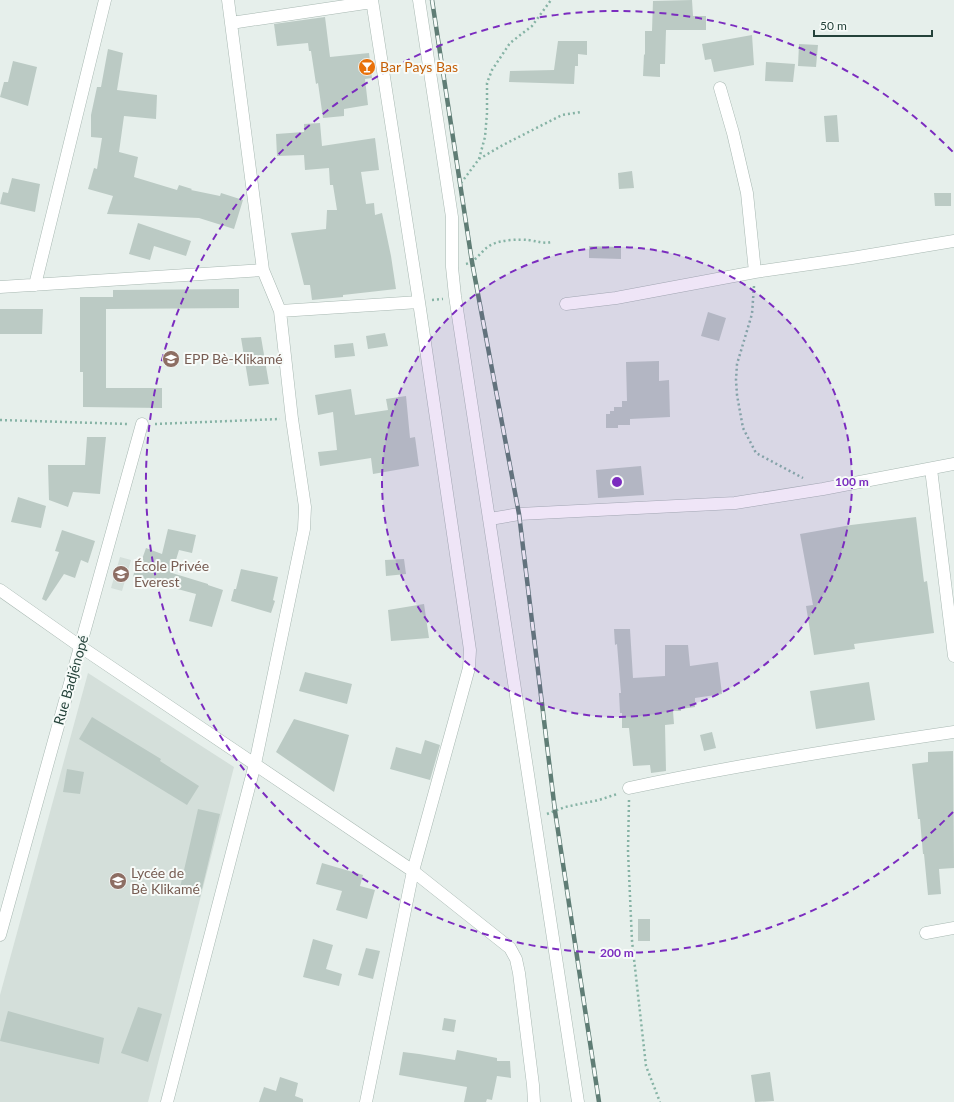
<svg xmlns="http://www.w3.org/2000/svg" width="954" height="1102" font-family="Lato,sans-serif">
<rect width="100%" height="100%" fill="#e6efeb"/>
<!-- built -->
<path fill="#d4dfda" d="M120,557L131,560L122,591L111,588Z
M88,673L234,767L148,1102H0V995Z"/>
<!-- building -->
<path fill="#bbcac4" d="M692,0L693,16H706V30H666L665,64H660V77L643,76L644,54L645,55V31H652L653,1Z
M325,17L330,57L369,53L372,78L365,79L368,105L344,109V116L323,118L318,83L316,84L311,51H309L308,43L277,46L274,24Z
M752,35L754,65L714,72L711,59L705,60L702,44Z
M558,41H587V55L578,54V66H575L574,84L509,82L510,71L554,70Z
M799,44L818,45L816,67L798,66Z
M108,49L123,53L117,90L157,95L156,119L124,116L119,152L138,157L134,177L177,190L179,185L192,189L191,190L220,196L221,193L243,200L234,229L199,218L107,214L113,196L88,189L94,168L97,169L102,138L91,137V115L97,87H101Z
M13,61L37,67L28,106L0,97L4,82H8Z
M766,62L795,64L793,82L765,81Z
M837,115L839,142H826L824,116Z
M320,123L322,146L375,138L379,170L361,172L366,204L374,203L375,215L382,213L391,256L396,289L343,295V297L312,300L310,285H304L291,233L326,229L327,210H337L333,185H330L329,168L305,170L304,155L277,156L276,134L304,132V124Z
M632,171L634,188L619,189L618,173Z
M12,178L40,184L35,212L0,204L3,192L8,193Z
M934,193H951V206H935Z
M138,223L191,241L186,256L154,246L150,260L129,254Z
M589,246L621,247V259L589,258Z
M239,289V308L106,309V388H162V408L83,407V372H80V297H113V290Z
M0,309H43L42,334H0Z
M708,312L726,318L719,341L701,336Z
M385,333L388,346L368,349L366,336Z
M261,337L269,384L249,386L241,338Z
M353,343L355,356L335,358L334,345Z
M659,361V381L669,380L670,417L630,419V425H618V428H606V414H610V411H614V407H622V401H627L626,362Z
M351,389L355,415L388,410L386,399L406,396L410,438L415,437L419,466L373,474L371,458L320,466L318,452L337,450L333,412L318,415L315,395Z
M87,437H106L100,494L73,492L68,507L49,500L48,465H85Z
M641,466L644,495L598,498L596,470Z
M18,497L46,506L41,528L11,522Z
M916,517L924,582L927,581L934,633L854,644L855,649L814,655L806,606L813,605L800,534L851,525Z
M168,529L196,535L192,553L179,550L172,573L208,584V585L223,590L212,627L189,621L196,594L133,577L136,564L140,565L146,548L162,554Z
M62,530L95,541L88,563L81,560L75,578L64,574L46,601L42,599L59,552L55,551Z
M404,559L406,574L386,576L385,560Z
M241,569L278,577L273,600L275,601L271,613L231,601L234,589H236Z
M424,604L429,638L391,641L388,610Z
M614,629H630L633,678L665,676V645H688L690,666L718,662L722,694L695,698V707L681,709V711H673L674,724L665,725L666,771L651,773L650,765L633,766L629,728H622V713H620L619,693H621L617,644L615,645Z
M305,672L352,684L347,704L299,691Z
M869,682L875,720L816,729L810,691Z
M92,717L161,759L160,761L199,786L187,805L79,739Z
M294,719L349,735L334,792L276,752Z
M712,732L716,748L704,751L700,735Z
M425,740L440,745L430,780L390,769L396,747L421,754Z
M953,751L954,868L939,869L941,894L928,895L924,854H923L920,819H918L912,764L928,762V752Z
M67,769L84,772L80,794L63,792Z
M198,809L220,814L200,897L179,892Z
M322,863L363,875L360,886L375,890L367,919L336,910L342,891L316,884Z
M638,919H650V941H638Z
M313,939L333,945L326,969L342,974L339,986L303,977Z
M366,948L380,951L373,979L358,975Z
M138,1007L162,1014L148,1062L121,1053Z
M8,1011L104,1038L99,1064L0,1041Z
M444,1018L456,1020L454,1032L442,1030Z
M457,1050L497,1058V1061H510L511,1078L497,1076L492,1100L487,1099L486,1102H464L467,1087L399,1075L403,1052L419,1054L455,1060Z
M770,1072L774,1101L755,1102L751,1075Z
M280,1077L298,1083L295,1096L303,1099V1102H259L264,1087L276,1091Z"/>
<g fill="none" stroke-linecap="round" stroke-linejoin="round">
<!-- minor casing -->
<g stroke="#a8b8b2" stroke-width="13">
<path id="minor" d="M419,0L452,217V267L455,296C497,565 536,834 578,1102
M231,23L372,2
M720,88L733,133L747,193L755,272
M35,285L105,0
M0,287L263,270
M566,304L616,298L755,272L852,258L954,241
M280,311L419,302
M931,469L954,656
M490,519L519,514L735,503L823,489L954,464
M0,590L81,647L413,871L510,948L516,959L519,973L533,1085L534,1102
M629,788C736,765 845,748 954,732
M926,933L954,928
M0,935L142,424
M167,1102L255,764L304,529L305,507L292,419L280,311L263,270L228,0
M366,1102L413,871L469,668L470,650L419,302L372,0"/>
</g>
<!-- path -->
<path stroke="#86b3a5" stroke-width="2.5" stroke-dasharray="2 3" stroke-linecap="butt" d="M479,159L503,145L562,115L581,112
M461,183L479,159L485,137L487,113V83L492,70L510,43L532,26L551,0
M466,264C478,261 482,248 493,244C501,240 519,239 528,240C537,241 543,244 552,242
M754,286L752,314L737,364L736,380L737,395L743,428L756,453L803,478
M432,300L443,299
M0,420L128,424
M155,424L280,419
M629,800L628,851L632,941L646,1066L660,1102
M547,814L565,807L599,800L617,794"/>
<!-- minor -->
<use href="#minor" stroke="#fff" stroke-width="12"/>
<!-- rail casing -->
<g stroke="#5f7d75" stroke-width="4.5">
<path id="rail" d="M432,0L472,262L519,514L555,811L599,1102"/>
</g>
<!-- rail -->
<use href="#rail" stroke="#f7fbf9" stroke-width="3" stroke-dasharray="9" stroke-linecap="butt"/>
</g>
<!-- distance rings -->
<circle cx="617" cy="482" r="235" fill="#7b2cbf" fill-opacity=".12"/>
<g fill="none" stroke="#7b2cbf" stroke-width="2" stroke-dasharray="7 5">
<circle cx="617" cy="482" r="235"/>
<path d="M953 812A471 471 0 1 1 953 152"/>
</g>
<!-- icons -->
<defs>
<g id="bar-disc" transform="scale(0.9)"><circle r="9.5" fill="#e8710a" stroke="#f7fbf9"/><path d="M-6-5H6L.8 .8V4.5H3.5V6h-7V4.5H-.8V.8Z" fill="#fff"/></g>
<g id="school-disc" transform="scale(0.9)"><circle r="9.5" fill="#8d6e63" stroke="#f7fbf9"/><path d="M0-5L7-2L0 1L-7-2ZM-4 1L0 2.5L4 1V4Q0 6-4 4Z" fill="#fff"/></g>
</defs>
<g fill-rule="evenodd">
<use href="#bar-disc" x="367" y="67"/>
<use href="#school-disc" x="171" y="359"/>
<use href="#school-disc" x="121" y="574"/>
<use href="#school-disc" x="118" y="881"/>
</g>
<g text-anchor="middle" stroke-width="4" stroke-linejoin="round" paint-order="stroke">
<!-- food labels -->
<g font-size="14" fill="#c56008" stroke="#f7fbf9" text-anchor="start">
<text x="380" y="72">Bar Pays Bas</text>
</g>
<!-- education labels -->
<g font-size="14" fill="#785e54" stroke="#f7fbf9" text-anchor="start">
<text x="184" y="364">EPP Bè-Klikamé</text>
<text x="134" y="571">École Privée<tspan x="134" dy="16">Everest</tspan></text>
<text x="131" y="878">Lycée de<tspan x="131" dy="16">Bè Klikamé</tspan></text>
</g>
<!-- street labels -->
<g font-size="14" fill="#24423a" stroke="#f7fbf9">
<text transform="translate(71 680) rotate(-74)" y="5">Rue Badjénopé</text>
</g>
</g>
<circle cx="617" cy="482" r="6" fill="#7b2cbf" stroke="#f7fbf9" stroke-width="2"/>
<g font-size="12" text-anchor="middle" font-weight="bold" fill="#7b2cbf" stroke="#f7fbf9" stroke-width="4" stroke-linejoin="round" paint-order="stroke">
<text x="852" y="486">100 m</text>
<text x="617" y="957">200 m</text>
</g>
<!-- scale -->
<path d="M814 30v6h118v-6" fill="none" stroke="#24423a" stroke-width="2"/>
<text x="820" y="30" font-size="12" fill="#24423a" stroke="#f7fbf9" stroke-width="3" paint-order="stroke">50 m</text>
</svg>
